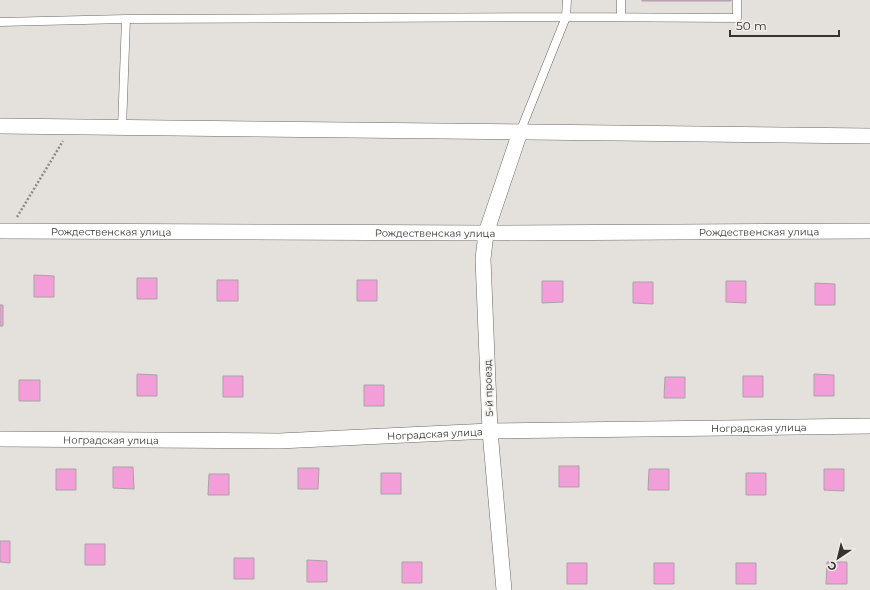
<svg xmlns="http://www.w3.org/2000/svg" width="870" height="590" font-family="Montserrat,sans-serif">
<rect width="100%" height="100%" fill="#e4e1dd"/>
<!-- building -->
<path fill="#f39ed9" stroke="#a7a3a5" d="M642,0H731V1H642Z
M34,275L54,276V297H34Z
M137,278H157V299H137Z
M217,280H238V301H217Z
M357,280H377V301H357Z
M542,281H563V302L542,303Z
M726,281H746V303L726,302Z
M633,282H653V304L633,303Z
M815,283L835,284V305H815Z
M0,305H3V326H0Z
M137,374L157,375V396H137Z
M814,374L834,375V396H814Z
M223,376H243V397H223Z
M743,376H763V397H743Z
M665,377H685V398H664Z
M19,380H40V401H19Z
M364,385H384V406H364Z
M559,466H579V487H559Z
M113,467H133L134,489L113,488Z
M298,468H319L318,489H298Z
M56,469H76V490H56Z
M649,469H669V490H648Z
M824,469H844V491L824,490Z
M381,473H401V494H381Z
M746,473H766V495H746Z
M209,474H229V495H208Z
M0,541H10V563L0,562Z
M85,544H105V565H85Z
M234,558H254V579H234Z
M307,560L327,561V582H307Z
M402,562H422V583H402Z
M827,562H847V584H826Z
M567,563H587V584H567Z
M654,563H674V584H654Z
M736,563H756V584H736Z"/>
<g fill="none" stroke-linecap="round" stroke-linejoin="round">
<!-- service casing -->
<g stroke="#6b6966" stroke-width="9">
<path id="service" d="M621,0V17
M0,22L126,19
M122,128L126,19L566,17L737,18V0
M520,132L566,17L567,0"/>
</g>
<!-- minor casing -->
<g stroke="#6b6966" stroke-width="16">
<g id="minor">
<path d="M0,126L870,136"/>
<path id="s1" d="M0,231L486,233L870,231"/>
<path id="s2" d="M0,439L279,441L490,431L870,426"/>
<path d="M504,590L490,431L483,259L486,233L520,132"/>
</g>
</g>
<!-- path -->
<path stroke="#8c8a87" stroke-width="2.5" stroke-dasharray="2 2" stroke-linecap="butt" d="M17,217L63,141"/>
<!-- service -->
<use href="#service" stroke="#fff" stroke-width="8"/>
<!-- minor -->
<use href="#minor" stroke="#fff" stroke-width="15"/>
</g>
<g text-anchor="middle" stroke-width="3" stroke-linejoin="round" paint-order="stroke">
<!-- street labels -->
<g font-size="10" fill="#353432" stroke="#f1eeea">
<text dy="4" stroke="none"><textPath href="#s1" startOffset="111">Рождественская улица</textPath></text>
<text dy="4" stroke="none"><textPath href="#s1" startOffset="759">Рождественская улица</textPath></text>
<text dy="4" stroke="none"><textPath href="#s1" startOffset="435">Рождественская улица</textPath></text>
<text transform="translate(488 388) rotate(-92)" y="4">5-й проезд</text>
<text dy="4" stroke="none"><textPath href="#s2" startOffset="759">Ноградская улица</textPath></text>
<text dy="4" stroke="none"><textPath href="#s2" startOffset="435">Ноградская улица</textPath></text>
<text dy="4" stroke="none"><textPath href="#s2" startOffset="111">Ноградская улица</textPath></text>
</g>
</g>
<!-- north arrow -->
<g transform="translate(838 558) rotate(215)" stroke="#f1eeea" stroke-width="3" paint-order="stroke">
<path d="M0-3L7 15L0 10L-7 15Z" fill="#353432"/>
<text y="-6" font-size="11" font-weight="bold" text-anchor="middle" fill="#353432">С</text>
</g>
<!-- scale -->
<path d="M730 30v6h109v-6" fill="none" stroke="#353432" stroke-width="2"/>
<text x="736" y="30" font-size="12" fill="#353432" stroke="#f1eeea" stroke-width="3" paint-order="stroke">50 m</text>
</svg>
